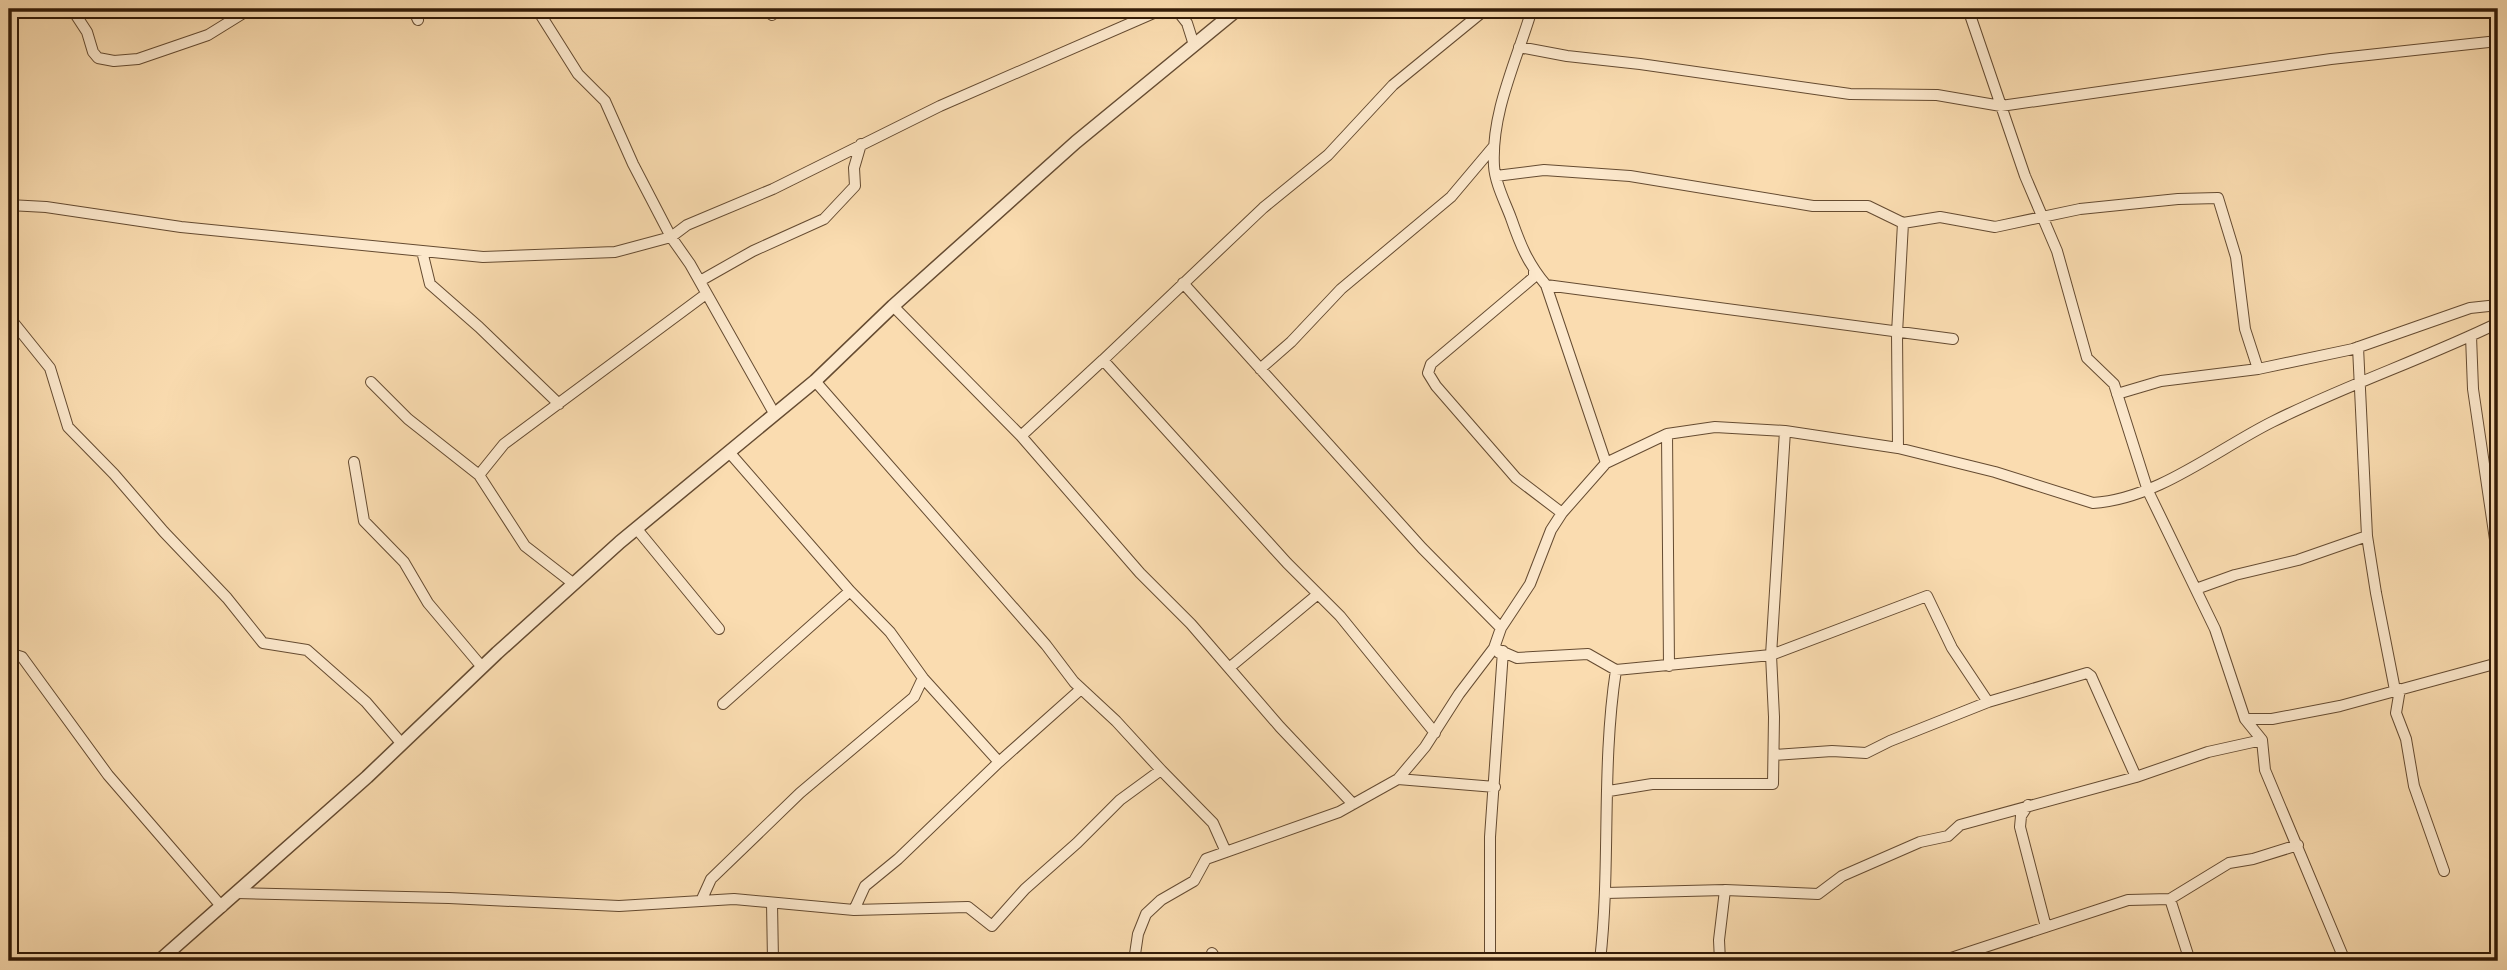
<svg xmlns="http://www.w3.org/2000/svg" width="2507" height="970" font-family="'Sorts Mill Goudy',serif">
<rect width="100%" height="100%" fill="#fadcb0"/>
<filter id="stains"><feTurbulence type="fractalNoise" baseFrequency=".00286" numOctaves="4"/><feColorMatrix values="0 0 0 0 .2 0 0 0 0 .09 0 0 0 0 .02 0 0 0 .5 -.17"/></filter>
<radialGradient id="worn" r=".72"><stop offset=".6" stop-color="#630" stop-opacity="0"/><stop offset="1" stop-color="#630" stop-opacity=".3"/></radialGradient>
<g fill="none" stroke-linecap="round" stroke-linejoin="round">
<!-- minor casing -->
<g stroke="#654b31" stroke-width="12">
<path id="minor" d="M72,9L87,32L93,52L98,58L114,61L138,59L208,35L250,9
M413,9L418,20
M537,9L578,74L605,101L633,164L671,237L690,264L774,413
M769,9L772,15
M1176,9L1187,23L1194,45
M1532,9C1517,60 1491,112 1494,166C1495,183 1505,202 1511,218C1520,244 1528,264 1546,285L1606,463
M1968,9L2025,176L2057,251L2087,358L2114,384L2148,491L2215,629L2245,719L2262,740L2265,770L2345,961
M1519,47L1567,56L1640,64L1850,94L1937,95L2001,106L2331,59L2498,41
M1496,176L1544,170L1630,176L1813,206H1868L1903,223
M9,205L46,207L181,227L483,257L615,252L671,237L687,225L773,189L940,106L1163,9
M422,251L430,284L479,327L559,404
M1534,271V277L1431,364L1428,373L1436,386L1516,478L1562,513
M700,281L753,251L824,219L855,186L854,168L861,144
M1183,283L1422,548L1501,628
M1546,285L1953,339
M893,306L1021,436L1103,360L1287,563L1340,616L1435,733
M9,317L50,368L68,427L114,474L164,532L227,598L263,643L307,650L366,702L402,744
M2471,336L2473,389L2498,560
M2358,347L2367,536L2376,593L2395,690
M1103,360L1263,208L1328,155L1393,85L1486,9
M1260,369L1291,342L1341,289L1451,197L1494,146
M815,381L1046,645L1074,682L1116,721L1161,770
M371,382L408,419L479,475L525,546L574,584
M2117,394L2161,381L2258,369L2353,349L2470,308L2498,305
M1667,434L1715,427L1785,431L1898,448L1995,472L2093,503C2157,499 2216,450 2272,422C2346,385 2424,359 2498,323
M1021,436L1140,573L1191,624L1280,727L1353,804
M1898,448L1897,333L1903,223L1940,217L1995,227L2080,209L2178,199L2218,198L2236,257L2245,329L2258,369
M354,462L364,521L404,562L428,603L482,667
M479,475L504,444L706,294
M636,528L719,629
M2196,589L2235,575L2298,560L2367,536
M1494,648L1517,658L1588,654L1616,670C1601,767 1611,865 1600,961
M9,653L22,657L108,775L222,907
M1229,668L1318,594
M1616,670L1771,655L1927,596L1952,648L1988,702
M2400,689L2396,713L2406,739L2414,786L2444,871
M723,704L850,591
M2245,719H2272L2340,706L2498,663
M1774,755L1832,751L1866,753L1890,741L1988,702L2087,673L2091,676L2136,777
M999,762L1081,689
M1398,779L1495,787
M1609,791L1652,784H1773L1774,717L1771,655L1785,431
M2028,805L2021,816L2020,827L2046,927
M237,893L449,898L619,906L734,899L854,910L968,907L992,926L1025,889L1077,843L1120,800L1161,770L1213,823L1226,852
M1606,893L1725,890
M701,901L711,879L800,793L914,697L923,678L890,632L850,591L729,452
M772,903L773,961
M854,910L865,886L898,859L999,762L923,678
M1212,953L1217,961
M1134,961L1138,934L1146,914L1161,900L1194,881L1206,859L1339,812L1398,779L1425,747L1459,694L1494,648L1501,628L1530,584L1551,530L1562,513L1606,463L1667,434L1669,666
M1490,961V837L1503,651L1499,653
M1720,961L1719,940L1725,890L1818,894L1842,876L1920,842L1948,836L1960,825L2136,777L2208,752L2262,740
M1942,961L2128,900L2170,899
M2190,961L2170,899L2229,863L2253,859L2298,845
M2482,961L2498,958"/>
</g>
<!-- tertiary casing -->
<g stroke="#654b31" stroke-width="15">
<path id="tertiary" d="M159,961L367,777L497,653L620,542L815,381L893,306L1076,142L1238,9"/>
</g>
<!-- minor -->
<use href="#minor" stroke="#fce8cc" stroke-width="10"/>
<!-- tertiary -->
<use href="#tertiary" stroke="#fce8cc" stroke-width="12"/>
</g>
<!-- margin -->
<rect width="2507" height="970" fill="none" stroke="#fadcb0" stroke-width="35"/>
<rect x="10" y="10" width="2486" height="949" fill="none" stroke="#331b07" stroke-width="3.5"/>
<rect x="18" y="18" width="2472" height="935" fill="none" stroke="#331b07" stroke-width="2"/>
<rect width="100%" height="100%" filter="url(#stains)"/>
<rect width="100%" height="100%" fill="url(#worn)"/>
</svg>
